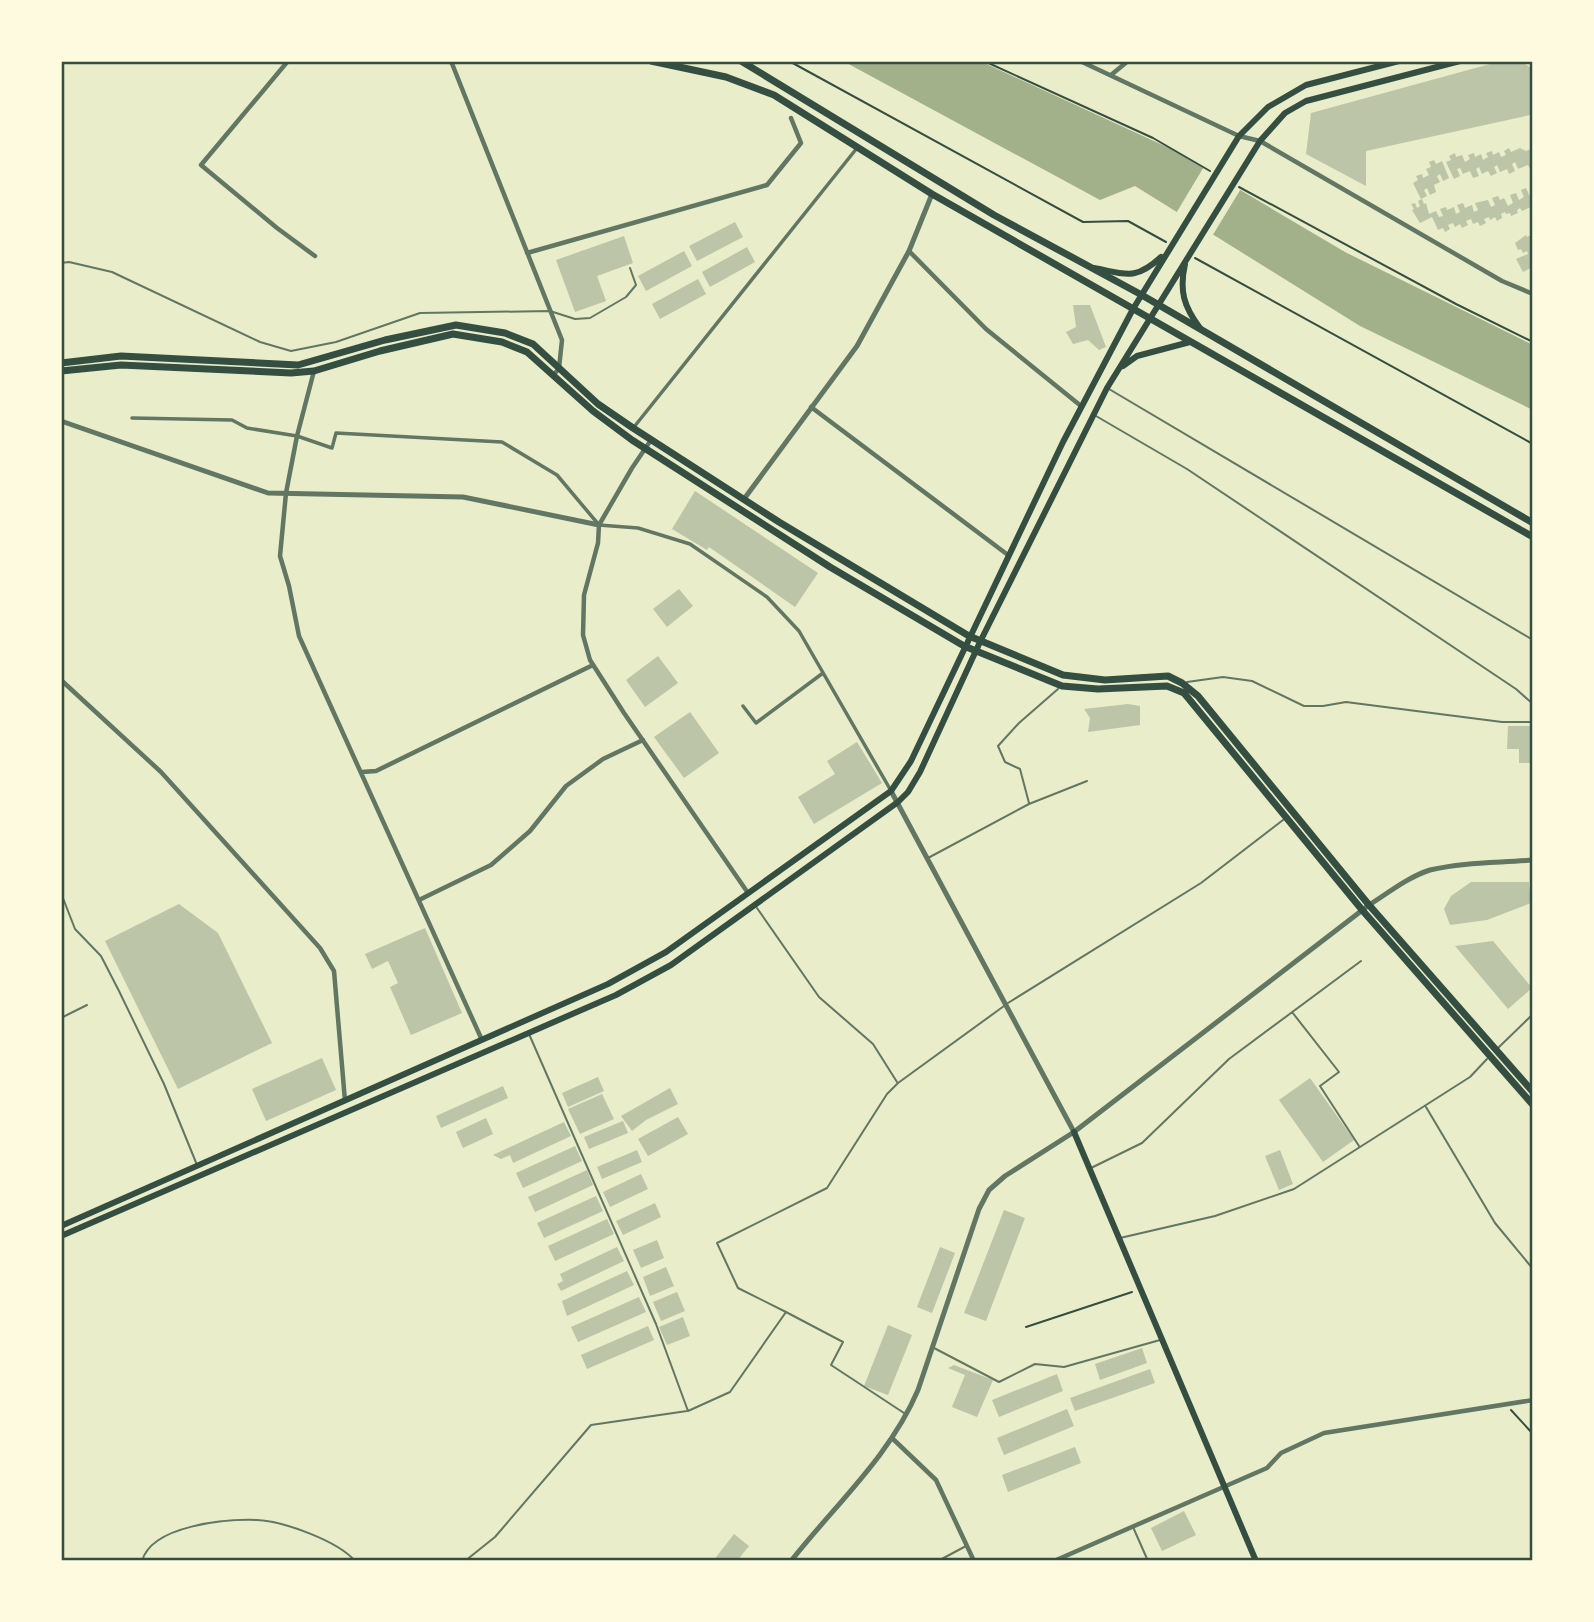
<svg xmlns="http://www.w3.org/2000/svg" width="1594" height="1622" font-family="Quicksand,sans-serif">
<rect width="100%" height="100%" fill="#e9edc9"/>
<!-- water -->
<path fill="#a3b18a" d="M843,61H980L1169,148L1345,252L1533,345V410L1360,326L1135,186L1100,200Z"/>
<!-- pier -->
<path fill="#e9edc9" d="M1205,165L1242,187L1211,238L1175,215Z"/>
<!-- building -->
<path fill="#bcc5a7" d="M1501,61H1520L1533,69V112L1530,115L1366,151V186L1306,154L1311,113Z
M1509,148L1511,152L1520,148L1526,151L1533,148V168L1530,169L1528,165L1518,169L1515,162L1512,164L1515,171L1509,174L1507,169L1500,172L1497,165L1494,167L1497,173L1491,176L1488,171L1482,174L1479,167L1476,169L1479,176L1473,178L1470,171L1463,174L1460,168L1457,169L1460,176L1454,179L1446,162L1451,160L1449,156L1455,153L1456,157L1462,155L1465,162L1470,159L1468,155L1474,153L1475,157L1481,154L1483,160L1488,157L1486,153L1492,151L1493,155L1499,152L1501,157L1506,155L1504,151Z
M1434,160L1436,164L1442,161L1449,178L1443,181L1440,174L1437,176L1440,182L1434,185L1436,192L1430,195L1427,188L1424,190L1427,196L1421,199L1413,183L1418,180L1416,176L1422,174L1423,178L1429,175L1426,169L1431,167L1429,162Z
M1526,188L1533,203L1530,204L1531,207L1522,211L1520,208L1517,210L1518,213L1511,216L1510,213L1506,214L1505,212L1501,214L1502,218L1497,221L1495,217L1490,220L1489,217L1484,219L1486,223L1480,226L1478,222L1473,224L1471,219L1466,221L1468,225L1462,228L1460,224L1455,227L1453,223L1448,225L1450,229L1445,232L1443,228L1438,230L1432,217L1420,223L1412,210L1414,209L1411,204L1415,203L1417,208L1420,206L1418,201L1422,199L1424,204L1426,203L1429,214L1436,211L1439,217L1443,216L1440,209L1446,207L1447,210L1454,207L1456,214L1460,212L1457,205L1463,203L1465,208L1472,205L1474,212L1478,210L1475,203L1488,200L1491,207L1495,205L1492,198L1498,196L1500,200L1504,198L1508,206L1513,203L1510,195L1516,193L1519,200L1524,197L1521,190Z
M735,222L743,237L697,261L689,246Z
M1533,234V267L1523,272L1516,259L1528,254L1527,251L1523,253L1521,249L1518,250L1515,243L1526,235L1527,237Z
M624,236L633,263L597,276L606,301L575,312L556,260Z
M747,247L755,262L710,287L702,272Z
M684,251L692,266L646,291L638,276Z
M698,279L706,294L660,319L652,304Z
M1073,305H1090L1106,347L1099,350L1088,340L1073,344L1066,332L1076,327Z
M695,491L818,573L795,607L709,547L707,550L672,529Z
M679,589L693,606L667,627L653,609Z
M658,656L678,683L645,707L626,680Z
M1128,704L1140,706V725L1088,732L1090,718L1084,709Z
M690,712L719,753L684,778L654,737Z
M1508,726H1533V763H1519V749H1507Z
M857,742L882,783L814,824L798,797L835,774L827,761Z
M1471,882H1529L1531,903L1487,920L1450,925L1444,909L1451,896Z
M179,904L218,933L272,1043L178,1089L105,941Z
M425,928L462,1013L411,1035L390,987L398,983L388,961L372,969L365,954Z
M1493,941L1532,988L1508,1009L1455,946Z
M322,1058L336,1090L266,1121L252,1089Z
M598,1077L604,1091L568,1107L562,1093Z
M1310,1078L1354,1140L1323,1162L1279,1100Z
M503,1086L508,1098L441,1128L436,1116Z
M670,1088L678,1104L646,1120L632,1131L621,1116Z
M602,1094L614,1119L580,1134L568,1109Z
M678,1117L688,1134L648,1156L638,1139Z
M486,1118L493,1134L463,1148L456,1132Z
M623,1121L628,1133L589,1149L584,1137Z
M564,1122L571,1136L513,1163L510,1155L501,1159L493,1155Z
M575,1146L582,1161L523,1188L516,1173Z
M637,1150L642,1162L602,1179L597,1167Z
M1280,1150L1293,1184L1279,1190L1265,1156Z
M587,1170L593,1185L535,1212L528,1197Z
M641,1174L648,1189L610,1207L603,1192Z
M596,1196L603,1211L544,1238L537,1223Z
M655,1203L661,1217L623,1235L616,1221Z
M1004,1210L1025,1218L986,1321L964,1313Z
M607,1219L614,1234L555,1261L548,1246Z
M657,1240L664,1258L641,1268L633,1250Z
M617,1247L624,1261L561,1291L557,1284L563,1281L560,1274Z
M940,1247L955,1253L932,1313L917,1307Z
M666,1267L674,1286L650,1296L643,1277Z
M627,1271L634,1285L567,1316L562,1301Z
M677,1292L685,1311L661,1321L653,1302Z
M639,1297L646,1312L578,1342L571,1327Z
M683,1317L690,1336L667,1345L659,1327Z
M888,1325L912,1335L888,1395L864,1386Z
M648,1326L654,1340L587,1369L581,1355Z
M1142,1348L1147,1363L1100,1380L1095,1364Z
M954,1365L993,1380L977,1417L952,1407L965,1375L948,1368Z
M1150,1369L1155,1383L1075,1411L1070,1398Z
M1057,1374L1063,1391L999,1417L992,1400Z
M1067,1409L1074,1426L1004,1455L997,1438Z
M1075,1447L1081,1463L1008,1492L1002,1475Z
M1184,1511L1196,1535L1162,1551L1151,1528Z
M734,1534L749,1546L737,1561H713Z"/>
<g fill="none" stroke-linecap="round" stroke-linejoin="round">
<!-- path -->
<path stroke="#344e41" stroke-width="2" d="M789,61L1083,222L1128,221L1166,242
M984,61L1153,138L1210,171
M1239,187L1456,304L1533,342
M1195,258L1533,444
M1026,1327L1132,1292
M1511,1410L1533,1434"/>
<!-- service -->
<path stroke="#617663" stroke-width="2" d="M1533,179L1531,182L1533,188
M61,263L69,262L112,272L260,342L291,351L336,342L420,313L550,311L575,319L590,318L626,297L636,285L630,268
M1109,389L1533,640
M1096,416L1187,469L1516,689L1533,704
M1187,682L1223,677L1252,681L1304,706H1323L1346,702L1502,722H1533
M1029,803L1020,769L1005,762L998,746L1019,723L1058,689
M928,858L1029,804L1087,781
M61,893L75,929L101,956L119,991L164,1084L197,1165
M757,908L819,997L873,1044L897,1082
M1008,1003L1201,883L1283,820
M1292,1012L1339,1072L1320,1086L1359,1146
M61,1018L87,1005
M529,1034L656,1324L688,1411L730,1392L786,1312L738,1288L717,1243L827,1188L887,1094L898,1083L1004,1006
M1498,1048L1533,1014
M1426,1107L1495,1223L1533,1269
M1091,1168L1142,1143L1229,1059L1361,961
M1120,1238L1215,1216L1294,1189L1470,1077L1487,1059
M786,1312L843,1342L831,1365L904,1413
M934,1348L999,1382L1035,1364L1064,1367L1160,1340
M1133,1527L1148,1561
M142,1561C152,1525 226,1519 257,1520C283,1521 338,1541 355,1561
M465,1561L495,1537L591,1425L687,1411
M938,1561L966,1546"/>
<!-- pedestrian -->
<path stroke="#617663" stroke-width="3.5" d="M132,418L232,420L247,428L297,436L332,448L336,433L502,442L557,475L599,525L638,528L690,544L767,597L799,631L890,789
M634,427L857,148
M743,706L756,723L823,673"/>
<!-- minor -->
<path stroke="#617663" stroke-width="4.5" d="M288,61L201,165L277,228L315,256
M451,61L562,340L559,368L553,376
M1080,61L1239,136L1260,141L1502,281L1533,294
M1111,75L1128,61
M909,251L986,329L1081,406
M527,253L767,185L801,143L791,118
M314,371L297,436L286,493L280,556L289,586L299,636L482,1040
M811,407L1008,555
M651,440L632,468L599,525L598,543L584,595L583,635L590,660L624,713L748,893
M61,680L161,772L320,948L334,971L345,1101
M362,772L376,771L593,665
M419,900L491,865L530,831L566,786L603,759L643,740
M893,1439L936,1480L974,1561
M1054,1561L1267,1468L1281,1453L1324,1433L1533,1400"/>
<!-- tertiary -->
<path stroke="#617663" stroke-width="5" d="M61,421L268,493L463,497L599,525
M744,499L857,346L909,251L932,194
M891,791L1074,1132
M791,1561C835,1505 890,1456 918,1390L979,1209L989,1190L1005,1176L1074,1132L1369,905C1388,893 1408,877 1430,870C1463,862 1499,863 1533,860"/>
<!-- secondary -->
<path stroke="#344e41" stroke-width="6" d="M1185,264C1179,291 1184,307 1200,328
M1094,268C1126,274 1135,281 1161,257
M1123,366L1137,356L1190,342
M1074,1132L1256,1561
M61,1226L608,984L666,952L891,791L911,761L1063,442L1133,309L1239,136L1268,107L1306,85L1399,61
M61,1236L616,995L671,965L898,802L908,792L920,772L980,642L1107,388L1260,141L1285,113L1306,101L1460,61"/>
<!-- primary -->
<path stroke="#344e41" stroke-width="7" d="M651,61L726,77L774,95L932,194L1533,537
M741,61L994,215L1140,294L1533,523
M61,363L121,356L298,365L385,340L456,325L505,333L533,344L598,404L633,428L779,522L969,636L1063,675L1105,680L1168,676L1182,683L1198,696L1369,905L1533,1092
M61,371L121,365L291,373L314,371L380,351L453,334L502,342L527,352L593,411L632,440L830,567L964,646L1062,686L1098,689L1167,686L1184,693L1363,911L1533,1105"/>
</g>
<!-- border -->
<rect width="1594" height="1622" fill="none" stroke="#fefae0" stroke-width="126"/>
<rect x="63" y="63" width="1468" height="1496" fill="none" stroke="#344e41" stroke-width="2.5"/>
</svg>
